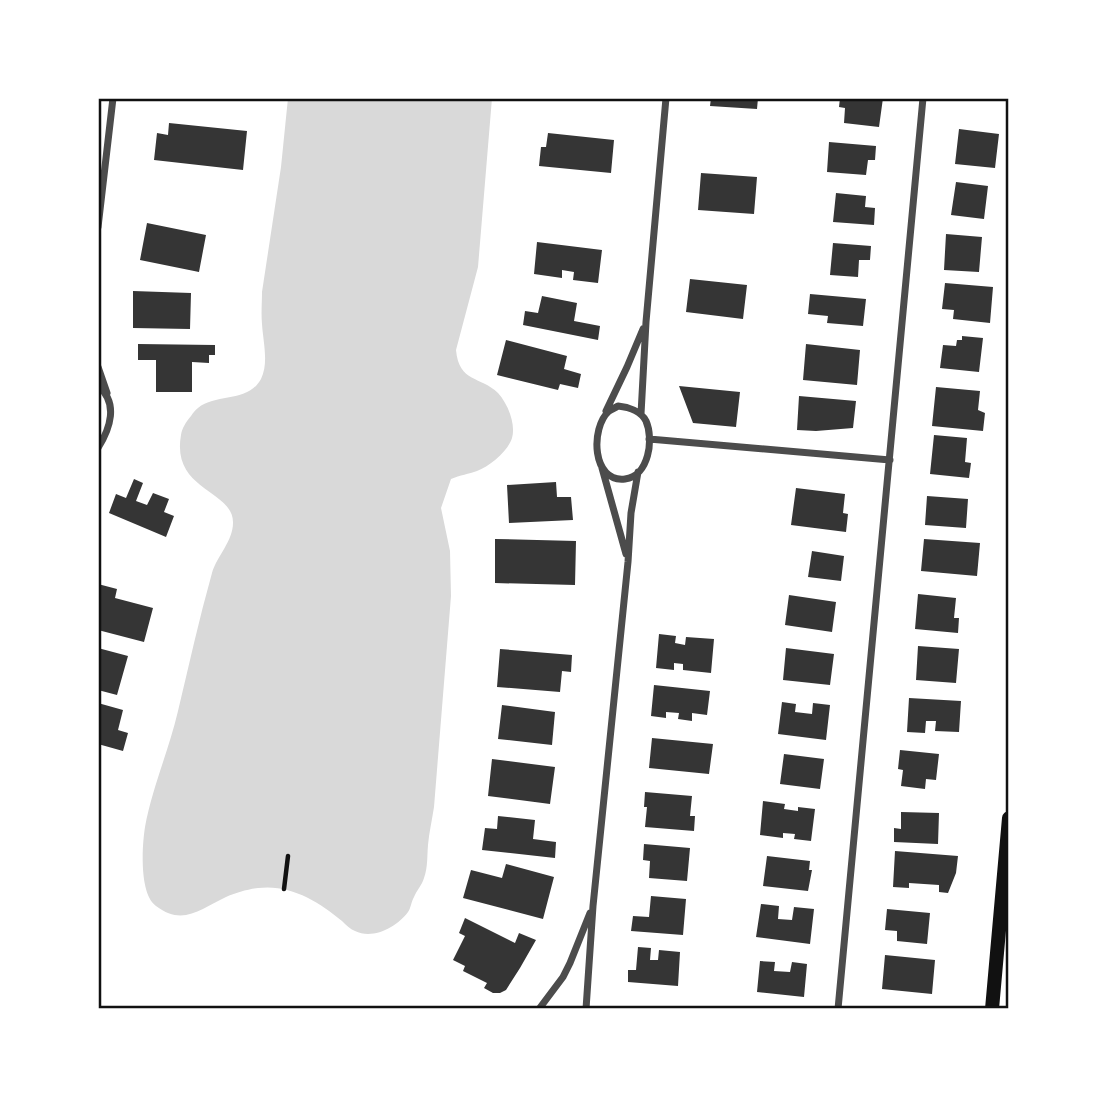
<svg xmlns="http://www.w3.org/2000/svg" width="1107" height="1107" font-family="Inter,sans-serif">
<rect width="100%" height="100%" fill="#fff"/>
<!-- water -->
<path fill="#d9d9d9" d="M288,98H492L478,267L456,350C459,383 481,376 498,393C508,404 516,424 512,438C508,451 490,466 477,471C469,474 460,475 451,479L441,508L450,551L451,596L434,807C432,820 429,833 428,845C427,856 428,867 424,878C422,885 417,890 414,897C411,902 411,908 408,912C397,927 373,940 355,931C350,929 346,925 342,921C318,901 290,884 258,888C248,889 235,893 226,897C202,908 183,927 156,906C139,894 142,846 145,827C152,788 169,750 178,711C189,665 199,619 212,573C217,556 233,541 233,523C234,490 171,491 181,435C182,428 186,422 191,416C193,413 195,410 198,408C217,393 248,403 261,379C269,363 263,341 262,324C261,313 262,303 262,292L281,167Z"/>
<!-- building -->
<path fill="#353535" d="M711,98H758L757,109L710,106Z
M840,98H883L879,127L844,123L845,108L839,107Z
M169,123L247,131L243,170L154,160L157,133L168,135Z
M959,129L999,134L995,168L955,164Z
M548,133L614,140L611,173L539,166L541,147H546Z
M829,142L876,146L875,160H868L866,175L827,172Z
M701,173L757,177L754,214L698,210Z
M956,182L988,186L984,219L951,215Z
M836,193L866,196L865,207L875,208L874,225L833,222Z
M147,223L206,235L199,272L140,260Z
M946,234L982,237L979,272L944,270Z
M537,242L602,250L598,283L573,280L574,272L562,270V278L534,274Z
M833,243L871,246L870,260H859L858,277L830,275Z
M690,279L747,285L743,319L686,312Z
M945,283L993,287L990,323L953,319L954,310L942,309Z
M133,291L191,293L190,329L133,328Z
M810,294L866,299L863,326L827,323L828,316L808,314Z
M542,296L577,303L574,321L600,326L598,340L523,325L525,311L538,313Z
M962,336L983,338L979,372L940,368L943,345L956,346L957,340H962Z
M506,340L567,356L564,369L581,374L578,388L560,384L558,390L497,375Z
M138,344L215,345V355H209V363L192,362V392H156V360H138Z
M806,344L860,350L857,385L803,380Z
M679,386L740,392L736,427L693,423Z
M936,387L980,391L978,410L985,413L983,431L932,426Z
M799,396L856,401L853,428L816,431L797,430Z
M934,435L967,438L965,462L971,463L969,478L930,474Z
M134,479L143,483L136,501L147,505L153,493L169,499L164,512L174,516L166,537L109,513L116,494L126,498Z
M556,482L557,497H571L573,520L509,523L507,485Z
M796,488L845,494L843,513L848,514L846,532L791,525Z
M927,496L968,499L966,528L925,525Z
M495,539L576,541L575,585L495,583Z
M924,539L980,543L977,576L921,571Z
M812,551L844,556L841,581L808,577Z
M98,584L117,589L115,598L153,608L144,642L98,630Z
M918,594L956,598L954,618H959L958,633L915,629Z
M789,595L836,602L832,632L785,625Z
M659,634L676,636L675,643L685,645L686,637L714,639L711,673L683,670V664L674,663V670L656,668Z
M918,646L959,649L956,683L916,680Z
M98,648L128,656L117,695L98,690Z
M786,648L834,654L830,685L783,680Z
M500,649L572,655L571,672L562,671L560,692L497,687Z
M654,685L710,691L707,715L692,713V721L678,719L679,713L666,712V718L651,716Z
M909,698L961,701L959,732L935,731L936,721H926L925,733L907,732Z
M782,702L796,704L795,712L812,714L813,703L830,705L826,740L778,734Z
M98,703L123,710L118,730L128,733L123,751L98,744Z
M502,705L555,712L552,745L498,739Z
M652,738L713,744L709,774L649,768Z
M900,750L939,754L936,780L926,779L925,789L901,786L903,770L898,769Z
M784,754L824,759L820,789L780,784Z
M492,759L555,767L550,804L488,796Z
M645,792L692,796L690,816H695L694,831L645,827L647,807H644Z
M763,801L785,804L784,809L798,811V807L815,809L811,841L794,839L795,834L783,833V838L760,835Z
M901,812L939,813L938,844L894,842V828L901,829Z
M498,816L535,820L533,839L556,842L555,858L482,850L485,828L497,829Z
M644,844L690,848L687,881L649,878L650,861L643,860Z
M895,851L958,856L956,873L948,893L939,892V885L909,883V888L893,887Z
M767,856L810,861L809,870H812L808,891L763,886Z
M506,864L554,877L543,919L463,898L471,870L502,878Z
M651,896L686,899L683,935L631,931L633,916L649,917Z
M761,904L779,906L778,919L792,920L794,907L814,909L810,944L756,937Z
M887,909L930,913L927,944L897,941V931L885,930Z
M465,918L515,943L519,933L536,940L520,968L506,990L500,993H493L484,988L487,983L463,971L465,966L453,960L465,936L459,933Z
M638,947L651,948L650,960H658L659,950L680,952L678,986L628,982V970H636Z
M885,955L935,960L932,994L882,989Z
M760,961L775,962L774,971L790,972L792,962L807,964L804,997L757,992Z"/>
<g fill="none" stroke-linecap="round" stroke-linejoin="round">
<!-- path -->
<path stroke="#111" stroke-width="4.5" d="M284,889L288,856
M221,1009H224"/>
<!-- minor -->
<path stroke="#4c4c4c" stroke-width="7" d="M98,227L113,98
M98,367L107,393
M98,386C119,403 110,429 98,448
M618,406C628,407 641,411 646,421C654,439 649,476 625,479C592,483 590,428 609,411C612,409 615,408 618,406Z
M606,411L627,367L643,329
M641,414L646,322L666,98
M649,439L890,460
M602,468L626,554
M539,1009L563,977L570,963L590,913
M586,1009L593,906L628,562L631,513L638,472
M838,1009L923,98"/>
<!-- secondary -->
<path stroke="#111" stroke-width="14" d="M992,1009L1009,818"/>
</g>
<!-- border -->
<rect width="1107" height="1107" fill="none" stroke="#ffffff" stroke-width="200"/>
<rect x="100" y="100" width="907" height="907" fill="none" stroke="#111" stroke-width="2.5"/>
</svg>
